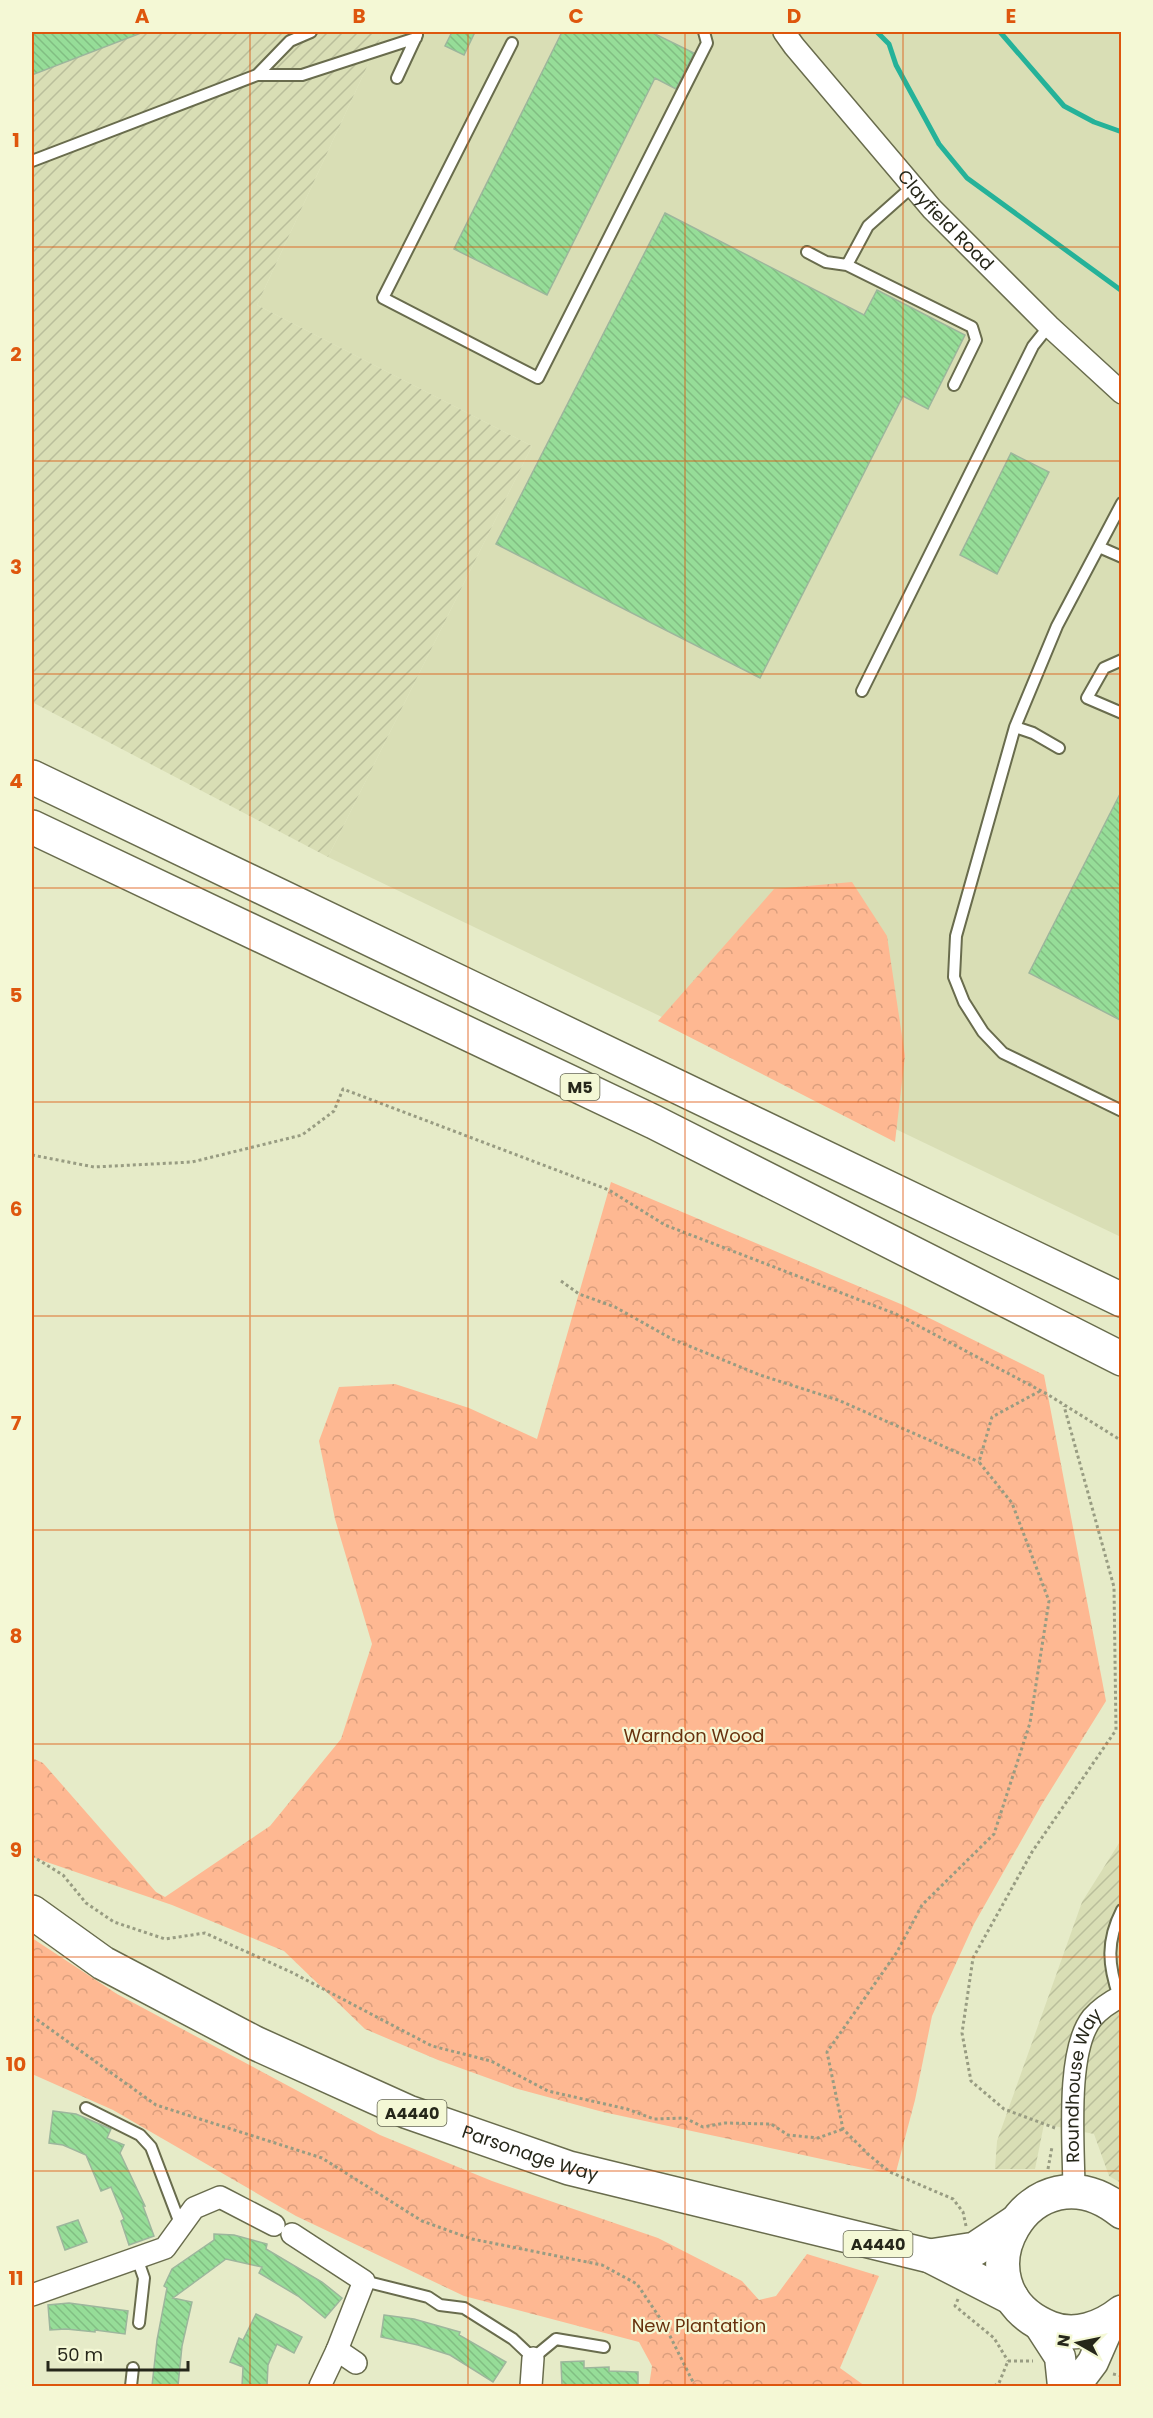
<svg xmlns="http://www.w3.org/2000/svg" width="1153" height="2418" font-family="Poppins,sans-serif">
<defs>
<pattern id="industrial-furrows" width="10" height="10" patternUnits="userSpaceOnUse" patternTransform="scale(1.5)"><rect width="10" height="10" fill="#d9deb5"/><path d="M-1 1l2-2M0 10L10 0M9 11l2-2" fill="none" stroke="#babe9b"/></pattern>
<pattern id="forest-crowns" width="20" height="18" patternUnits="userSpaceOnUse" patternTransform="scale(1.5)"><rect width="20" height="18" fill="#feb892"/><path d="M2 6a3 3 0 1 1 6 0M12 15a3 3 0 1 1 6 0" fill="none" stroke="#da9e7d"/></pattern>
<pattern id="building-back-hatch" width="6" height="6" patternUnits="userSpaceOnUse" patternTransform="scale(1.5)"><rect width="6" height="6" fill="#96dd98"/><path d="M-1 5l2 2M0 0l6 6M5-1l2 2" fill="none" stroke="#81be82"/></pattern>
</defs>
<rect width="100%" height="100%" fill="#e6ebc8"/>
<!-- built -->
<path fill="#d9deb5" d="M383,32H1121V1237L328,857L532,446L257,305Z"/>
<!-- industrial -->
<path fill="url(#industrial-furrows)" d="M32,32H383L257,305L532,446L328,857L32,702Z
M1121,1840V2183L1109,2176L1094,2134L1044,2124L1035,2169H995L997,2141L1082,1902Z"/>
<!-- forest -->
<path fill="url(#forest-crowns)" d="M852,882L887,936L905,1056L895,1142L658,1021L774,889Z
M611,1182L903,1305L1044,1375L1106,1701L1042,1804L974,1924L932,2016L915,2100L896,2172H882L603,2112L518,2089L438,2060L365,2029L284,1951L172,1905L32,1857V1758L43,1763L156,1892L165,1897L270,1826L341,1739L372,1644L335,1519L319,1441L339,1387L395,1384L469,1408L537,1439Z
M32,1938L117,1994L380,2135L492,2181L658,2238L742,2281L759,2300L776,2296L807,2254L879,2276L840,2368L865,2386H649L652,2366L639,2342L464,2296L296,2216L113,2110L32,2074Z"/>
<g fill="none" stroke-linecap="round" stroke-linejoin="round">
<!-- stream -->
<path stroke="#25b299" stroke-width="5" d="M877,32L889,44L896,65L939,144L967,178L1122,291
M1000,32L1064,106L1094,122L1122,132"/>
</g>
<!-- building -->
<path fill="url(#building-back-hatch)" stroke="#9cb69c" stroke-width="1.5" d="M32,32H141V33L32,75Z
M452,32H475L464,55L445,46Z
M562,32H651L694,53L676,89L655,78L547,295L454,249Z
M665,213L864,315L877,290L965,335L928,409L903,396L760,678L496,544Z
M1011,453L1049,472L997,574L960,555Z
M1122,790V1021L1029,973Z
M53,2111L76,2114L111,2129L107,2138L124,2145L120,2153L145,2206H143L154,2236L129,2245L121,2221L124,2219L111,2187L101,2191L86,2155L63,2145L49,2143Z
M78,2220L87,2242L65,2250L57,2227Z
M214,2234L234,2235L267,2244L266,2249L322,2282L342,2298L325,2318L298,2296L259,2273L262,2267L226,2259L173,2298L192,2302L182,2346L178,2386H152L157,2340L167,2288L164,2286L172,2269L214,2240Z
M69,2303L128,2311L125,2334L95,2330V2332L66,2329L50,2330L48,2305Z
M256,2314L302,2337L294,2353L277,2344L268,2365L267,2386H242L243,2367L230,2362L239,2338L243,2340Z
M384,2315L414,2319L460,2332L459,2335L506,2362L493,2382L450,2355L418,2345L381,2337Z
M584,2361V2368L609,2367V2371L638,2372V2386H562L561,2362Z"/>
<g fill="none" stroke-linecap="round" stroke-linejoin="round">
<!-- lane casing -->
<g stroke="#696c4d" stroke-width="14">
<path id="lane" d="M512,43L383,298L538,378L707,43L704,32
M257,75L290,41L311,32
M397,78L417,35
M32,161L257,75H302L416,38
M807,252L826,262L847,265L972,327L976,340L954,385
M847,265L868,226L913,186
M1122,503L1057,626L1015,727L956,936L954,977L964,1002L983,1032L1003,1053L1122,1111
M1099,547L1122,557
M1122,660L1104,668L1087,698L1122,713
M862,691L1033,346L1049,326
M1015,727L1033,733L1059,748
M1119,1997C1108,1965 1106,1941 1122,1910
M86,2108L140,2135L151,2147L181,2226
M137,2258L144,2278L139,2323
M364,2281L428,2297L440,2305L464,2308L513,2339L533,2358L556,2339L604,2347
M131,2386L133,2368"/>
</g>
<!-- street casing -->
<g stroke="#696c4d" stroke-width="24">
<g id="street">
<path id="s1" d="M784,32L794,46L932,209L1049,326L1122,393"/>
<path id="s2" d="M1074,2192C1074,2148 1065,2052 1092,2018C1099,2010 1112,2001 1122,1996"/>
<path d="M292,2234L364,2281L337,2350"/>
<path d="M32,2295L165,2248L194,2208L220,2197L274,2225"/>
<path d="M320,2386L337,2350L356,2363"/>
<path d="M531,2386L533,2358"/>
</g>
</g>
<!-- secondary casing -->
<g stroke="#696c4d" stroke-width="33">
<path id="secondary" d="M1038,2323L1060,2357L1063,2386
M1075,2386L1093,2362L1111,2321"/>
</g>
<!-- primary casing -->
<g stroke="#696c4d" stroke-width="36">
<g id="primary">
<path id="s3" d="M32,1912L103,1963L255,2043L408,2112L569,2168L930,2256L1012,2298"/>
<path d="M1122,2212C1031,2138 947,2287 1050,2328C1075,2338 1102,2328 1122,2312"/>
<path d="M930,2256L975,2249L1014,2223"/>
</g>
</g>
<!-- highway casing -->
<g stroke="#696c4d" stroke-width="36">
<path id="highway" d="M32,777L1122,1300
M32,827L654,1122L1122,1359"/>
</g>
<!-- path -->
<path stroke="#989c82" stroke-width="3" stroke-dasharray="3 3" stroke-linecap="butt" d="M32,1155L94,1167L192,1162L302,1135L334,1111L343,1089L609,1190L665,1225L896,1314L1047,1394L1122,1441
M561,1281L579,1294L615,1307L672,1339L760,1375L838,1400L979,1462
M32,1856L63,1875L86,1903L114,1922L165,1939L205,1933L291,1972L432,2046L491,2061L548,2091L627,2109L654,2119L685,2118L703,2127L725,2123L771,2124L788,2135L818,2138L843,2129
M32,2016L156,2105L322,2158L422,2221L472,2239L602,2265L637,2284L664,2324L695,2386
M1055,2128L1004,2109L971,2081L962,2033L973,1958L1032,1852L1116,1730L1114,1587L1064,1406
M1048,2169L1052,2147
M966,2226L963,2212L953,2199L890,2172L869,2155L843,2129L827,2052L897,1952L922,1905L994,1834L1030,1723L1049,1601L1012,1503L979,1462L992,1417L1040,1391
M958,2299L955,2306L994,2338L1008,2361
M1008,2361H1033
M1113,2374L1122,2376
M994,2386L999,2383L1008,2361"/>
<!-- lane -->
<use href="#lane" stroke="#fff" stroke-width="10"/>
<!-- street -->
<use href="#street" stroke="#fff" stroke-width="21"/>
<!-- secondary -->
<use href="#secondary" stroke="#fff" stroke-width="30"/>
<!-- primary -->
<use href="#primary" stroke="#fff" stroke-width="33"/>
<!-- highway -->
<use href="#highway" stroke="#fff" stroke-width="33"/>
</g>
<!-- grid -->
<path fill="none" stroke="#de560d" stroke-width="1.5" stroke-opacity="0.55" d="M250,32V2386M468,32V2386M685,32V2386M903,32V2386M32,247H1122M32,461H1122M32,674H1122M32,888H1122M32,1102H1122M32,1316H1122M32,1530H1122M32,1744H1122M32,1957H1122M32,2171H1122"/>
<g text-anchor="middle" stroke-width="4.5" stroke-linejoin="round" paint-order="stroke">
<!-- shield labels -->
<g fill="#f4f8d5" stroke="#646652" stroke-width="1.5">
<rect x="560.5" y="1074" width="39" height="26" rx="4.5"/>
<rect x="377.5" y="2100" width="69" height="26" rx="4.5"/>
<rect x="843.5" y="2231" width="69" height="26" rx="4.5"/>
</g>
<g font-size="16" font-weight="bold" fill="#26271a">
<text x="580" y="1093">M5</text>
<text x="412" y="2119">A4440</text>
<text x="878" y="2250">A4440</text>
</g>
<!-- street labels -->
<g font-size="18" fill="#26271a" stroke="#f4f8d5">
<text dy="6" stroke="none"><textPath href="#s1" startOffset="248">Clayfield Road</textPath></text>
<text dy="6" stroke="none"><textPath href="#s2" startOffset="108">Roundhouse Way</textPath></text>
<text dy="6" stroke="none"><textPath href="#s3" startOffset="556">Parsonage Way</textPath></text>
</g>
<!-- park labels -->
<g font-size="18" fill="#67310d" stroke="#f4f8d5">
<text x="694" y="1742">Warndon Wood</text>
<text x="699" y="2332">New Plantation</text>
</g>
</g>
<!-- border -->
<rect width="1153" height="2418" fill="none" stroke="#f4f8d5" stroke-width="66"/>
<!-- north arrow -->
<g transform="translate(1078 2343) rotate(279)" stroke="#f4f8d5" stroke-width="4.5" paint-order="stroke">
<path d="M0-4.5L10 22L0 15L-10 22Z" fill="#26271a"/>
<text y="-9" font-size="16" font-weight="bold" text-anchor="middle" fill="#26271a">N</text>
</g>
<!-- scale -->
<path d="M48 2361v9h140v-9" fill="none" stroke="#26271a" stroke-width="3"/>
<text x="57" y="2361" font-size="18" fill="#26271a" stroke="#f4f8d5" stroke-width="4.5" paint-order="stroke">50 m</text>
<rect x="33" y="33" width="1087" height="2352" fill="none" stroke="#de560d" stroke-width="2"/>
<g font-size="20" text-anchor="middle" font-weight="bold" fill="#de560d">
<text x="142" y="23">A</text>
<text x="359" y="23">B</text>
<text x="576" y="23">C</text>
<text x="794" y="23">D</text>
<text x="1011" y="23">E</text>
<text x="16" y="147">1</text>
<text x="16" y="361">2</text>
<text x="16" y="574">3</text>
<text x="16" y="788">4</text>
<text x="16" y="1002">5</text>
<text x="16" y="1216">6</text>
<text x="16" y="1430">7</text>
<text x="16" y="1643">8</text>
<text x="16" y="1857">9</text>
<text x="16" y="2071">10</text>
<text x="16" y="2285">11</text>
</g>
</svg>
